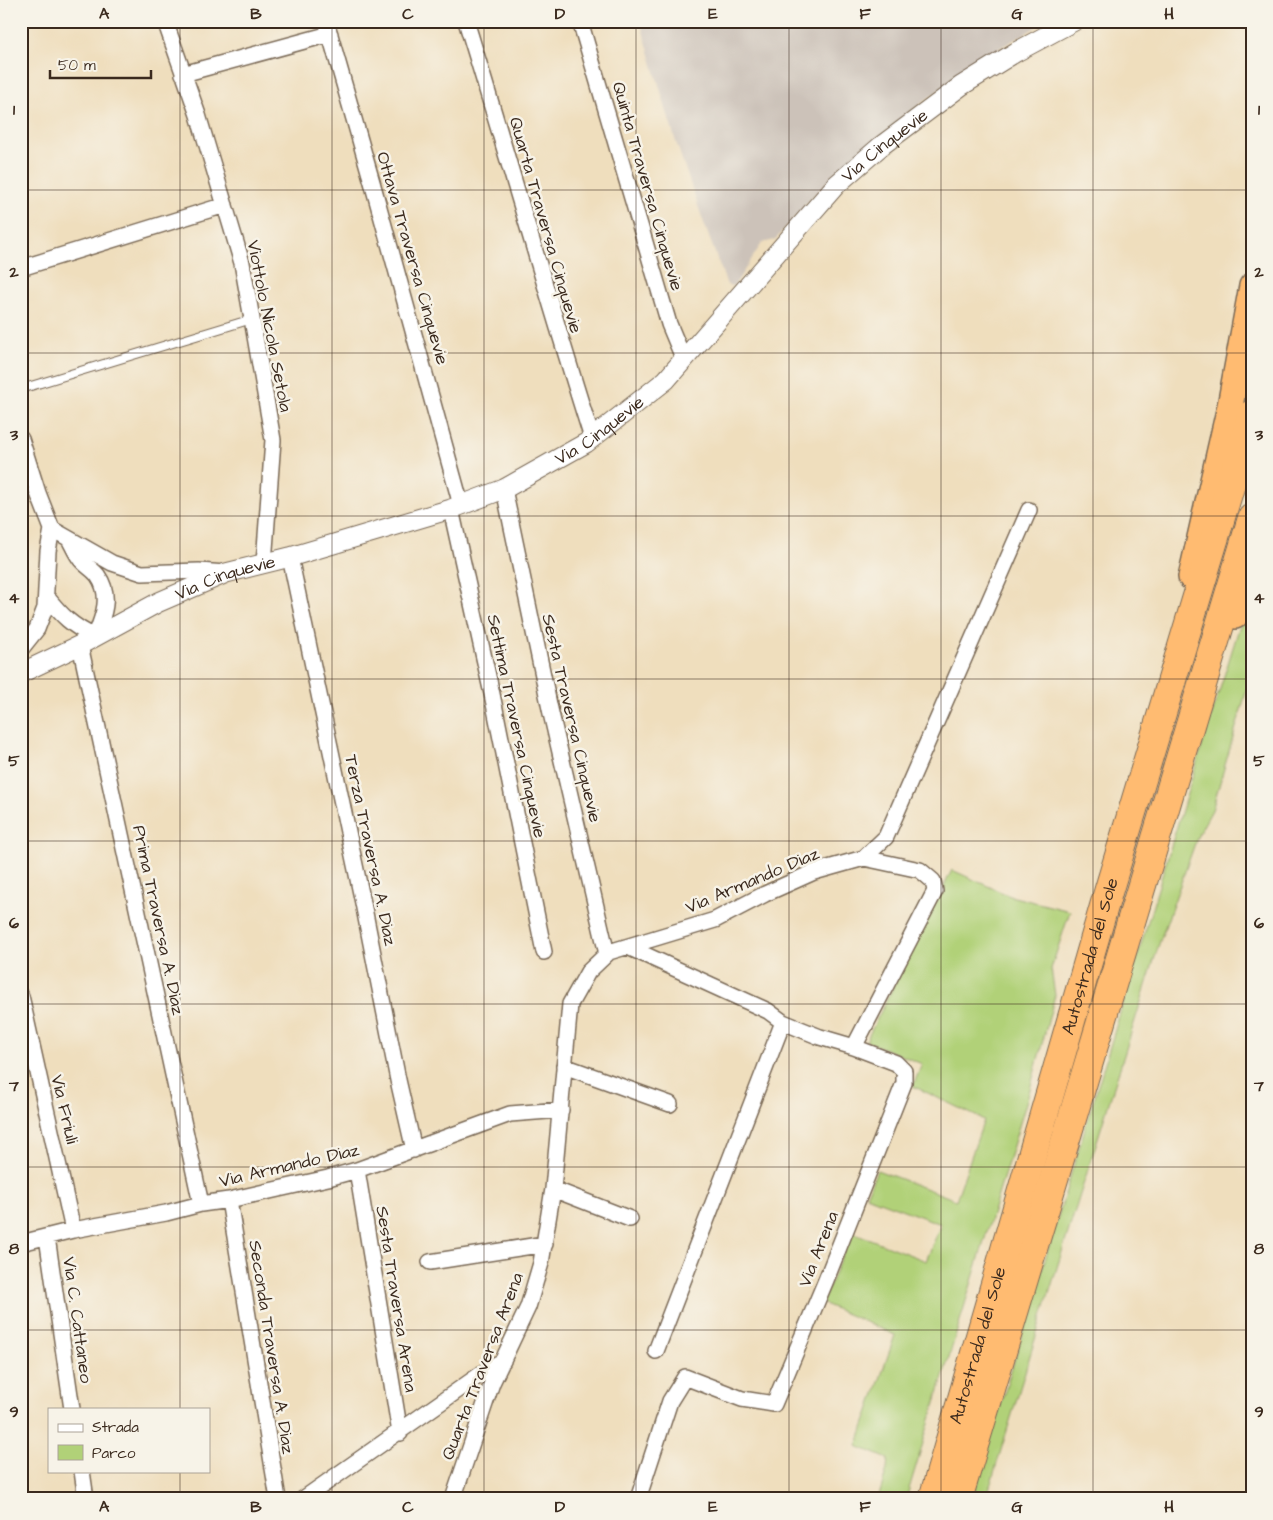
<svg xmlns="http://www.w3.org/2000/svg" width="1273" height="1520" font-family="'Architects Daughter',sans-serif">
<rect width="100%" height="100%" fill="#f7f3e8"/>
<filter id="ink" filterUnits="userSpaceOnUse"><feTurbulence type="fractalNoise" baseFrequency=".02" numOctaves="2"/><feDisplacementMap in="SourceGraphic" scale="10" xChannelSelector="R" yChannelSelector="G"/><feConvolveMatrix kernelMatrix="1 2 1 2 8 2 1 2 1" color-interpolation-filters="sRGB"/></filter>
<filter id="wash" filterUnits="userSpaceOnUse"><feTurbulence type="fractalNoise" baseFrequency=".0096" numOctaves="4" result="noise"/><feDisplacementMap in="SourceGraphic" scale="20" xChannelSelector="R" yChannelSelector="G"/><feGaussianBlur stdDeviation="1.12" result="paint"/><feColorMatrix in="noise" values="0 0 0 0 0 0 0 0 0 0 0 0 0 0 0 0 0 1.4 0 .05"/><feComposite in="paint" operator="in"/></filter>
<g filter="url(#wash)">
<rect width="100%" height="100%" fill="#efdebd"/>
<!-- industrial -->
<path fill="#ccc2b9" d="M640,21H1047L996,50L927,99L876,140L814,195L775,240L762,243L734,286L727,285L705,226L675,139Z"/>
<!-- green -->
<path fill="#b1d178" stroke="#767e4b" d="M1252,587V672L1212,810L1198,835L1160,941L1055,1274L986,1499H972L1186,797Z
M952,870L1010,896L1070,911L1051,969L1055,995L1029,1093L906,1499H878L887,1469L888,1459L857,1446L895,1335L822,1303L852,1232L926,1261L941,1224L866,1196L877,1170L956,1200L984,1120L913,1086L922,1064L866,1041Z"/>
</g>
<g filter="url(#ink)">
<g fill="none" stroke-linecap="round" stroke-linejoin="round">
<!-- service casing -->
<g stroke="#7a6956" stroke-width="10">
<path id="service" d="M21,389L252,319"/>
</g>
<!-- minor casing -->
<g stroke="#7a6956" stroke-width="18">
<path id="minor" d="M165,21L198,115L242,263L252,319L273,440L264,563
M326,21L372,182L461,505
M466,21C509,160 548,300 592,438
M580,21L669,324L684,360
M183,74L330,34
M21,268L225,205
M21,439L38,493L52,529L48,551L45,608L37,629L21,649
M504,489L550,709L607,954
M451,509L492,694L544,952
M52,529L112,563L142,573L199,571L225,573
M290,557L363,903L398,1080L414,1150
M46,596C62,616 72,626 95,637C103,617 112,596 98,576C94,570 86,566 81,560C76,554 73,546 69,539
M80,645L201,1204
M628,947L768,1011L783,1022L820,1037L854,1047L896,1063L904,1071V1083L826,1280L774,1404L742,1399L685,1377L670,1401L638,1499
M21,996L73,1230
M854,1047L935,891L933,881L920,870L864,858
M564,1066L670,1104
M357,1170L400,1433
M553,1189L630,1219
M229,1200L278,1499
M47,1237L72,1409
M21,1243L73,1230L166,1213L201,1204L229,1200L328,1178L357,1170L510,1114L561,1110
M430,1262L545,1244
M656,1351L783,1022
M82,1471L86,1499
M303,1499L491,1367L503,1361
M453,1499L492,1383L528,1307L541,1263L553,1189L570,1004L588,972L609,952L715,920L765,894L814,872L864,858L886,837L1029,510"/>
</g>
<!-- tertiary casing -->
<g stroke="#7a6956" stroke-width="21">
<g id="tertiary">
<path id="s1" d="M21,673L80,645L159,602L226,573L290,557L451,509L504,489L586,443L666,380L836,185L881,146L961,86L1016,52L1074,21"/>
</g>
</g>
<!-- trunk casing -->
<g stroke="#7a6956" stroke-width="28">
<path id="trunk" d="M1191,577L1230,406L1252,286
M1235,616L1252,569"/>
</g>
<!-- motorway casing -->
<g stroke="#7a6956" stroke-width="30">
<g id="motorway">
<path id="s2" d="M933,1499L1109,889L1252,414"/>
<path d="M958,1499L1252,518"/>
</g>
</g>
<!-- service -->
<use href="#service" stroke="#fff" stroke-width="8"/>
<!-- minor -->
<use href="#minor" stroke="#fff" stroke-width="15"/>
<!-- tertiary -->
<use href="#tertiary" stroke="#fff" stroke-width="19"/>
<!-- trunk -->
<use href="#trunk" stroke="#ffbb71" stroke-width="25"/>
<!-- motorway -->
<use href="#motorway" stroke="#ffbb71" stroke-width="28"/>
</g>
</g>
<!-- grid -->
<path fill="none" stroke="#3b2a1e" stroke-width="1" stroke-opacity="0.55" d="M180,21V1409M332,21V1499M484,21V1499M636,21V1499M789,21V1499M941,21V1499M1093,21V1499M21,190H1252M21,353H1252M21,516H1252M21,679H1252M21,841H1252M21,1004H1252M21,1167H1252M21,1330H1252M180,1471V1499"/>
<g text-anchor="middle" stroke-width="5" stroke-linejoin="round" paint-order="stroke">
<!-- street labels -->
<g font-size="18" fill="#3b2a1e" stroke="#f7f3e8">
<text dy="6" stroke="none"><textPath href="#s1" startOffset="1036">Via Cinquevie</textPath></text>
<text transform="translate(648 186) rotate(74)" y="6">Quinta Traversa Cinquevie</text>
<text transform="translate(546 225) rotate(74)" y="6">Quarta Traversa Cinquevie</text>
<text transform="translate(413 258) rotate(74)" y="6">Ottava Traversa Cinquevie</text>
<text transform="translate(270 326) rotate(79)" y="6">Viottolo Nicola Setola</text>
<text dy="6" stroke="none"><textPath href="#s1" startOffset="631">Via Cinquevie</textPath></text>
<text dy="6" stroke="none"><textPath href="#s1" startOffset="226">Via Cinquevie</textPath></text>
<text transform="translate(572 718) rotate(77)" y="6">Sesta Traversa Cinquevie</text>
<text transform="translate(517 726) rotate(78)" y="6">Settima Traversa Cinquevie</text>
<text transform="translate(371 850) rotate(78)" y="6">Terza Traversa A. Diaz</text>
<text transform="translate(752 880) rotate(-23)" y="6">Via Armando Diaz</text>
<text transform="translate(159 920) rotate(78)" y="6">Prima Traversa A. Diaz</text>
<text dy="6" stroke="none"><textPath href="#s2" startOffset="565">Autostrada del Sole</textPath></text>
<text transform="translate(65 1109) rotate(77)" y="6">Via Friuli</text>
<text transform="translate(289 1165) rotate(-13)" y="6">Via Armando Diaz</text>
<text transform="translate(818 1249) rotate(-68)" y="6">Via Arena</text>
<text transform="translate(397 1299) rotate(81)" y="6">Sesta Traversa Arena</text>
<text transform="translate(78 1320) rotate(82)" y="6">Via C. Cattaneo</text>
<text dy="6" stroke="none"><textPath href="#s2" startOffset="160">Autostrada del Sole</textPath></text>
<text transform="translate(272 1347) rotate(81)" y="6">Seconda Traversa A. Diaz</text>
<text transform="translate(482 1366) rotate(-69)" y="6">Quarta Traversa Arena</text>
</g>
</g>
<!-- margin -->
<rect width="1273" height="1520" fill="none" stroke="#f7f3e8" stroke-width="55"/>
<!-- legend -->
<rect x="48" y="1408" width="162" height="65" fill="#f7f3e8" stroke="#aca397"/>
<rect x="58" y="1424" width="25" height="8" fill="#ffffff" stroke="#aca397"/>
<text x="92" y="1432" font-size="15" fill="#3b2a1e">Strada</text>
<rect x="58" y="1445" width="25" height="15" fill="#b1d178" stroke="#aca397"/>
<text x="92" y="1458" font-size="15" fill="#3b2a1e">Parco</text>
<!-- scale -->
<path d="M50 70v8h101v-8" fill="none" stroke="#3b2a1e" stroke-width="2.5"/>
<text x="58" y="70" font-size="15" fill="#3b2a1e" stroke="#f7f3e8" stroke-width="4" paint-order="stroke">50 m</text>
<rect x="28" y="28" width="1218" height="1464" fill="none" stroke="#3b2a1e" stroke-width="2"/>
<g font-size="16" text-anchor="middle" font-weight="bold" fill="#3b2a1e">
<text x="104" y="19">A</text>
<text x="256" y="19">B</text>
<text x="408" y="19">C</text>
<text x="560" y="19">D</text>
<text x="713" y="19">E</text>
<text x="865" y="19">F</text>
<text x="1017" y="19">G</text>
<text x="1169" y="19">H</text>
<text x="14" y="115">1</text>
<text x="1259" y="115">1</text>
<text x="14" y="277">2</text>
<text x="1259" y="277">2</text>
<text x="14" y="440">3</text>
<text x="1259" y="440">3</text>
<text x="14" y="603">4</text>
<text x="1259" y="603">4</text>
<text x="14" y="766">5</text>
<text x="1259" y="766">5</text>
<text x="14" y="928">6</text>
<text x="1259" y="928">6</text>
<text x="14" y="1091">7</text>
<text x="1259" y="1091">7</text>
<text x="14" y="1254">8</text>
<text x="1259" y="1254">8</text>
<text x="14" y="1417">9</text>
<text x="1259" y="1417">9</text>
<text x="104" y="1512">A</text>
<text x="256" y="1512">B</text>
<text x="408" y="1512">C</text>
<text x="560" y="1512">D</text>
<text x="713" y="1512">E</text>
<text x="865" y="1512">F</text>
<text x="1017" y="1512">G</text>
<text x="1169" y="1512">H</text>
</g>
</svg>
